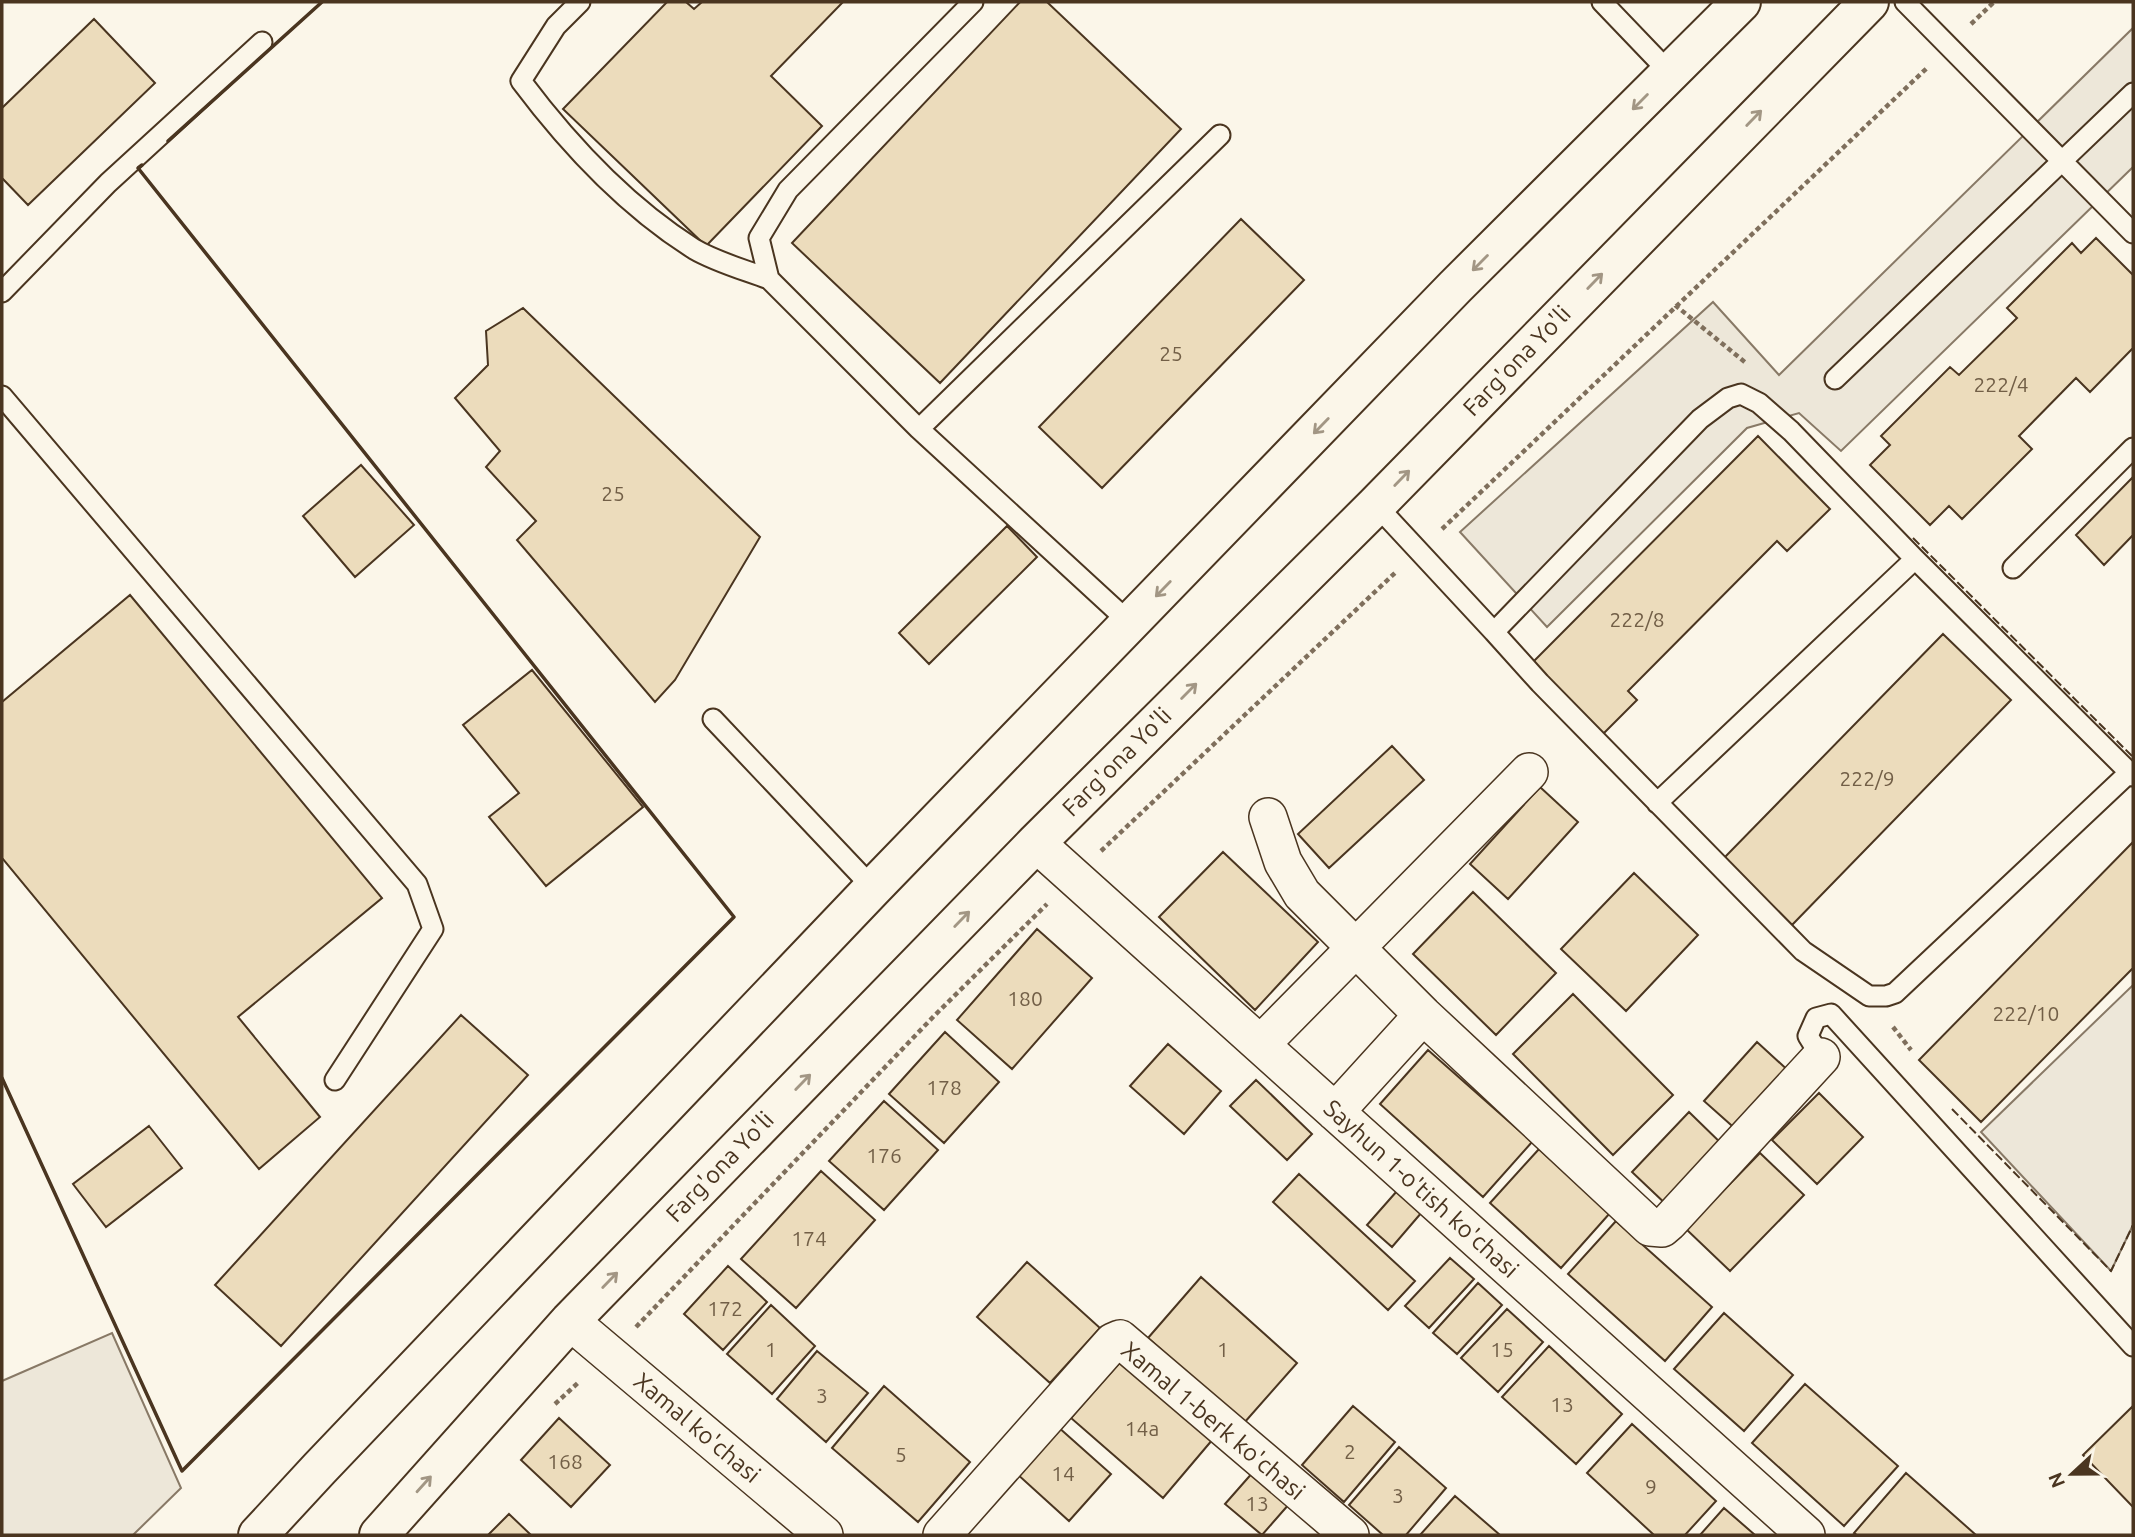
<svg xmlns="http://www.w3.org/2000/svg" width="2135" height="1537" font-family="Ubuntu,sans-serif">
<rect width="100%" height="100%" fill="#fbf6e9"/>
<!-- parking -->
<path fill="#ede7d9" stroke="#887966" stroke-width="2" d="M2133,28V167L1841,451L1799,413L1747,428L1547,627L1460,532L1713,302L1779,375Z
M2133,985V1225L2111,1271L1981,1132Z
M112,1333L181,1488L133,1535H2V1381Z"/>
<!-- building -->
<path fill="#ecdcbc" stroke="#4a3520" stroke-width="2" d="M667,2H686L694,9L702,2H843L771,76L822,126L706,246L563,109Z
M1020,2H1047L1181,129L940,383L792,243Z
M94,19L155,83L28,205L2,178V108Z
M1241,219L1304,280L1102,488L1039,427Z
M2096,238L2133,275V348L2090,392L2076,378L2019,436L2032,449L1962,519L1949,506L1930,525L1870,465L1890,445L1881,436L1950,367L1959,375L2017,318L2007,308L2072,243L2081,253Z
M523,308L760,537L675,680L655,702L517,540L536,521L486,467L500,451L455,398L488,365L486,331Z
M1758,436L1830,509L1787,551L1777,541L1628,691L1637,700L1599,738L1529,666Z
M361,465L414,525L355,577L303,516Z
M2133,477V535L2104,565L2076,535Z
M1007,526L1037,557L929,664L899,633Z
M130,595L382,898L238,1017L320,1117L259,1169L2,858V702Z
M1943,634L2011,700L1792,925L1724,858Z
M532,670L643,807L546,886L489,817L519,793L463,725Z
M1392,746L1424,780L1329,868L1298,834Z
M1540,787L1578,822L1508,899L1470,864Z
M2133,842V968L1981,1122L1919,1060Z
M1223,852L1318,942L1255,1010L1159,917Z
M1634,873L1698,935L1626,1011L1561,949Z
M1473,892L1556,973L1496,1035L1413,954Z
M1037,929L1092,978L1012,1069L957,1020Z
M1573,994L1673,1095L1613,1155L1513,1054Z
M461,1015L528,1075L281,1346L215,1285Z
M945,1032L999,1082L944,1143L889,1094Z
M1757,1042L1792,1074L1739,1132L1704,1101Z
M1168,1044L1221,1091L1184,1134L1130,1086Z
M1428,1050L1532,1142L1483,1197L1380,1104Z
M1256,1080L1312,1134L1287,1160L1230,1106Z
M1819,1093L1863,1137L1817,1184L1772,1140Z
M884,1101L938,1150L884,1210L829,1161Z
M1689,1112L1727,1149L1670,1208L1632,1172Z
M149,1126L182,1168L106,1227L73,1184Z
M1539,1149L1610,1213L1561,1268L1490,1203Z
M1760,1153L1804,1195L1730,1271L1686,1229Z
M821,1171L875,1220L796,1308L741,1259Z
M1299,1174L1415,1281L1388,1310L1273,1202Z
M1397,1191L1422,1212L1392,1247L1367,1225Z
M1616,1221L1712,1307L1665,1361L1568,1274Z
M1450,1258L1474,1279L1429,1328L1405,1306Z
M1027,1262L1100,1328L1050,1383L977,1317Z
M728,1266L767,1302L723,1350L684,1314Z
M1201,1277L1297,1363L1244,1423L1148,1338Z
M1478,1283L1502,1305L1457,1354L1433,1333Z
M771,1305L815,1346L772,1394L727,1354Z
M1507,1309L1543,1342L1498,1392L1461,1358Z
M1724,1313L1793,1375L1744,1431L1674,1369Z
M1549,1346L1622,1414L1576,1464L1502,1397Z
M817,1351L868,1393L826,1442L777,1399Z
M1121,1361L1213,1439L1163,1498L1071,1418Z
M1805,1384L1898,1466L1844,1526L1752,1443Z
M884,1386L970,1462L918,1522L832,1448Z
M1353,1406L1395,1442L1344,1502L1302,1465Z
M2133,1406V1507L2083,1455Z
M559,1418L610,1465L571,1507L521,1460Z
M1632,1424L1716,1501L1685,1535H1654L1587,1473Z
M1057,1426L1111,1474L1069,1521L1016,1473Z
M1399,1447L1446,1488L1406,1535H1383L1349,1505Z
M1254,1471L1290,1503L1262,1535L1225,1504Z
M1906,1473L1976,1535H1857L1854,1533Z
M1455,1496L1500,1535H1420Z
M1724,1508L1755,1535H1700Z
M509,1514L531,1535H488Z"/>
<g fill="none" stroke-linecap="round" stroke-linejoin="round">
<!-- service casing -->
<g stroke="#4a3520" stroke-width="23">
<path id="service" d="M580,2L556,26L521,81C569,145 626,206 694,249C716,262 745,270 769,279
M973,2L788,190L759,238L769,279L919,429L1130,623
M1602,2L1670,73
M1905,2L2133,233
M2,292L108,183L262,42
M1835,379L2133,93
M2,396L417,884L433,929L335,1080
M919,429L1220,135
M1376,505L1494,632L1700,419L1728,398L1741,394L1759,403L1791,431L1915,559L2133,776
M2013,568L2133,448
M1494,632L1540,683L1803,951L1869,996H1886L1895,993L2130,772
M713,719L873,888
M1657,803L1915,559
M1821,1057L1808,1036L1816,1018L1831,1014L2133,1346"/>
</g>
<!-- minor casing -->
<g stroke="#4a3520" stroke-width="40">
<path id="minor" d="M1268,817L1283,862L1302,894L1423,1015L1650,1227L1662,1228L1669,1222L1821,1057
M1036,843L1806,1535
M1261,1044L1529,772
M1335,1112L1423,1015
M570,1321L824,1535
M942,1535L1113,1342L1120,1339L1350,1535"/>
</g>
<!-- primary casing -->
<g stroke="#4a3520" stroke-width="42">
<path id="primary" d="M258,1535L319,1469L873,888L1455,287L1741,2
M379,1535L570,1321L1036,843L1376,505L1869,2"/>
</g>
<!-- path -->
<path stroke="#7f6f5c" stroke-width="4.5" stroke-dasharray="5 3.5" stroke-linecap="butt" d="M1971,24L1994,2
M1675,305L1746,363
M1442,529L1928,67
M1101,851L1397,571
M1893,1027L1911,1050
M636,1327L935,1015L1047,904
M555,1404L580,1381"/>
<!-- service -->
<use href="#service" stroke="#fbf6e9" stroke-width="19"/>
<!-- minor -->
<use href="#minor" stroke="#fbf6e9" stroke-width="37"/>
<!-- primary -->
<use href="#primary" stroke="#fbf6e9" stroke-width="38"/>
<!-- fence -->
<path stroke="#4a3520" stroke-width="2" stroke-dasharray="9 3.5" stroke-linecap="butt" d="M168,141L322,2
M1913,538L2133,757
M2,1078L182,1471L734,917L138,168L142,165
M1952,1109L2111,1271L2133,1225"/>
<!-- wall -->
<path stroke="#4a3520" stroke-width="3.5" d="M168,141L322,2
M2,1078L182,1471L734,917L138,168L142,165"/>
</g>
<!-- one-way arrows -->
<defs><path id="oneway-shaft" d="M-6 0H5M1.5-3L5.5 0L1.5 3" fill="none" stroke-width="1.6" stroke-linecap="round" stroke-linejoin="round" transform="scale(1.75)"/></defs>
<g stroke="#a29684">
<use href="#oneway-shaft" transform="translate(1640 102) rotate(135)"/>
<use href="#oneway-shaft" transform="translate(1754 118) rotate(-46)"/>
<use href="#oneway-shaft" transform="translate(1480 263) rotate(135)"/>
<use href="#oneway-shaft" transform="translate(1595 281) rotate(-46)"/>
<use href="#oneway-shaft" transform="translate(1321 426) rotate(134)"/>
<use href="#oneway-shaft" transform="translate(1402 478) rotate(-46)"/>
<use href="#oneway-shaft" transform="translate(1163 589) rotate(134)"/>
<use href="#oneway-shaft" transform="translate(1189 691) rotate(-45)"/>
<use href="#oneway-shaft" transform="translate(962 919) rotate(-46)"/>
<use href="#oneway-shaft" transform="translate(803 1082) rotate(-46)"/>
<use href="#oneway-shaft" transform="translate(610 1280) rotate(-46)"/>
<use href="#oneway-shaft" transform="translate(424 1484) rotate(-48)"/>
</g>
<g text-anchor="middle" stroke-width="5" stroke-linejoin="round" paint-order="stroke">
<!-- number labels -->
<g font-size="21" fill="#725f47">
<text x="1171" y="361">25</text>
<text x="2001" y="392">222/4</text>
<text x="613" y="501">25</text>
<text x="1637" y="627">222/8</text>
<text x="1867" y="786">222/9</text>
<text x="1025" y="1006">180</text>
<text x="2026" y="1021">222/10</text>
<text x="944" y="1095">178</text>
<text x="884" y="1163">176</text>
<text x="809" y="1246">174</text>
<text x="725" y="1316">172</text>
<text x="771" y="1357">1</text>
<text x="1223" y="1357">1</text>
<text x="1502" y="1357">15</text>
<text x="822" y="1403">3</text>
<text x="1562" y="1412">13</text>
<text x="1142" y="1436">14a</text>
<text x="1350" y="1459">2</text>
<text x="901" y="1462">5</text>
<text x="565" y="1469">168</text>
<text x="1063" y="1481">14</text>
<text x="1651" y="1494">9</text>
<text x="1398" y="1503">3</text>
<text x="1257" y="1511">13</text>
</g>
<!-- street labels -->
<g font-size="24" fill="#4a3520" stroke="#fbf6e9">
<text transform="translate(1517 361) rotate(-46)" y="8">Farg'ona Yo'li</text>
<text transform="translate(1117 762) rotate(-45)" y="8">Farg'ona Yo'li</text>
<text transform="translate(720 1167) rotate(-46)" y="8">Farg'ona Yo'li</text>
<text transform="translate(1421 1189) rotate(42)" y="8">Sayhun 1-o'tish ko'chasi</text>
<text transform="translate(1213 1421) rotate(40)" y="8">Xamal 1-berk ko'chasi</text>
<text transform="translate(697 1428) rotate(40)" y="8">Xamal ko'chasi</text>
</g>
</g>
<!-- border -->
<rect width="2135" height="1537" fill="none" stroke="#4a3520" stroke-width="7"/>
<!-- north arrow -->
<g transform="translate(2072 1474) rotate(248)" stroke="#fbf6e9" stroke-width="5" paint-order="stroke">
<path d="M0-5L12 26L0 18L-12 26Z" fill="#4a3520"/>
<text y="-10" font-size="19" font-weight="bold" text-anchor="middle" fill="#4a3520">N</text>
</g>
</svg>
